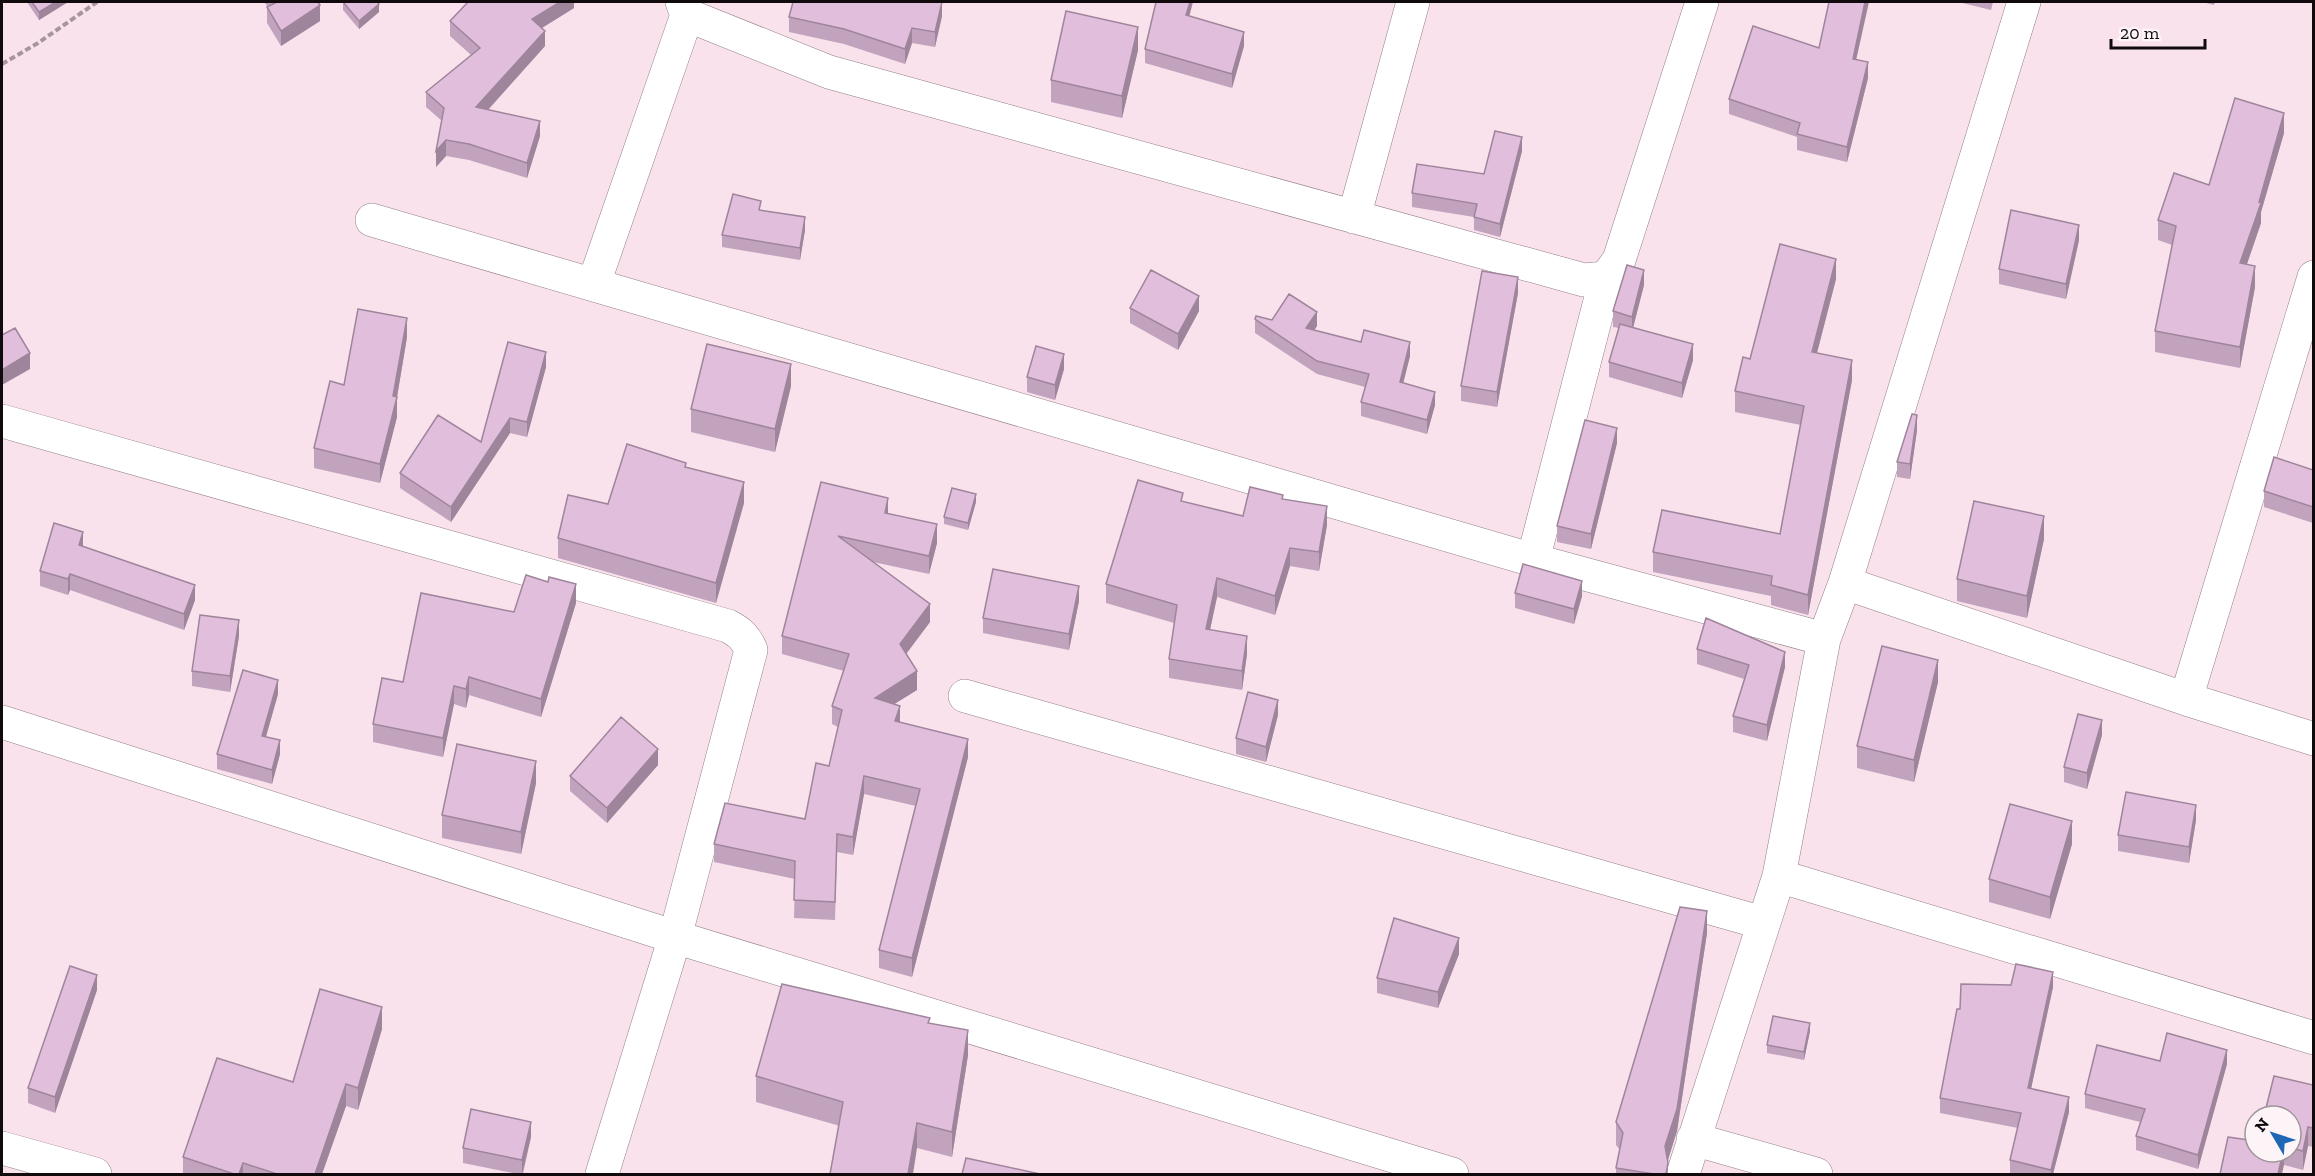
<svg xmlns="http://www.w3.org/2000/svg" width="2315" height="1176" font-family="'Zilla Slab',serif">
<rect width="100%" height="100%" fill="#f9e2ec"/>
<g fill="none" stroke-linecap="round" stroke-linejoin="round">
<!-- street casing -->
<g stroke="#937f88" stroke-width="34">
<path id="street" d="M682,2L687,15L829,72L1584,280L1606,278L1619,260L1702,2
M1354,217L1413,2
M372,220L1533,560L1824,639
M594,283L687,15
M2,421L728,626C740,632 746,638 751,650L675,937L602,1174
M1533,560L1606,278
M1845,583L2186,699L2314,739
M965,696L1763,923
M2186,699L2314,277
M2,722L675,937L1452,1174
M1779,876L2314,1038
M1693,1139L1816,1174
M2,1148L95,1174
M1683,1174L1779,876L1824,639L1845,583L2024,2"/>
</g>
<!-- path -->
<path stroke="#a7959d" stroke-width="4" stroke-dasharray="6 3" stroke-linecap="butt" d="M2,64L38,43L97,2"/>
<!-- street -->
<use href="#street" stroke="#fff" stroke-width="33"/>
</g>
<!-- wall -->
<path fill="#c2a3be" d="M27,2H68L39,20Z
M264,2H318L320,21L281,46L267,23V7H268Z
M343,2L379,12L359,29L343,10Z
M574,2V8L542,28L545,46L488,110L540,136L527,178L469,160L446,156L436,167L442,121L426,107V92L471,55L450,36V21Z
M1958,2H1993L1991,10Z
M2202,2H2215L2214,5Z
M942,16L935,47L912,43L905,64L844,44L789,32V17Z
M1189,16L1244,46L1232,88L1145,63V49Z
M1138,50L1122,118L1051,102V80Z
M1856,59L1868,78L1847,162L1797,150V137L1729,114V99Z
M2284,133L2261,212V223L2247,264L2255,287L2240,368L2155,352V331L2172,245L2158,240V220Z
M1522,151L1500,237L1474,230V217L1412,207V193L1484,174Z
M761,210L805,230L800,260L722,247V235Z
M2079,240L2066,299L1999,284V269Z
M1836,279L1817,353L1852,380L1808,615L1771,605V596L1653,572V552L1780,534L1801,425L1735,412V391L1750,359Z
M1644,285L1633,327L1693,360L1682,398L1609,377V362L1619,328L1613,327V311Z
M1518,293L1497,407L1461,401V386Z
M1130,308L1199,311L1178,350L1130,323Z
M1255,319L1272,320L1317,326L1314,330L1410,356L1403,383L1435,405L1427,434L1361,416V402L1365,387L1317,374L1255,333Z
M407,337L397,397V417L380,483L314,468V448L344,385Z
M546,367L527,437L510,433L451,522L400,488V473L481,442Z
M1064,369L1055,400L1027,392V377Z
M791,386L775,452L691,432V409Z
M1917,430L1910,479L1897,477V462Z
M1617,443L1591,549L1557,542V526Z
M686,467L744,503L716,603L558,558V538L608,504Z
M2313,470V523L2264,507V491Z
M821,482L888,513L937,543L929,574L873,562L930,622L906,654L917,690L894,704L900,723L968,757L912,977L879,968V950L916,806L864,794L853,855L837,852L835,920L794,918L795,879L714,862V844L805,819L829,766L838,727L832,724V706L844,671L782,654V636Z
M1283,500L1327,525L1319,571L1290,566L1275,615L1217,597L1210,630L1247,654L1242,690L1169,678V659L1174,623L1106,603V584L1183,502L1243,516Z
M976,502L968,530L944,524V517Z
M2044,539L2027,618L1957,601V579Z
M83,546L195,600L184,630L70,590L68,595L40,586V571Z
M1515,593L1582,596L1574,624L1515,608Z
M1079,601L1069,650L983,633V618Z
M576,603L541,717L469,695L466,708L454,704L443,757L373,742V724L403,682L514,612Z
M239,636L230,692L192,686V671Z
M1697,649L1785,667L1767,741L1733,732V716L1744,679L1697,664Z
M1938,682L1914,782L1857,768V746Z
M278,694L266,737L280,754L272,784L217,769V754Z
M1278,715L1266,762L1236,754V738Z
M2102,735L2087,789L2064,782V767Z
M658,765L607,823L570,791V776Z
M536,783L521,854L442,838V815Z
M2196,820L2189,863L2118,851V835Z
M2072,844L2050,919L1989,902V879Z
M1707,933L1677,1131L1668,1160V1174H1616V1168L1620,1150L1616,1145V1122Z
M1459,954L1438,1008L1377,993V978Z
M2053,987L2031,1088L2069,1112L2053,1174H2010V1160L2018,1128L1940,1113V1098L1960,1009Z
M97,990L55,1113L28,1103V1088Z
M930,1024L968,1055L952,1157L917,1148L756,1102V1076Z
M382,1029L358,1110L346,1106L322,1174H183V1157L293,1082Z
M1810,1031L1804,1060L1767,1053V1045Z
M2160,1061L2227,1064L2198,1169L2136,1150V1136L2140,1122L2085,1108V1094Z
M2313,1085V1147L2308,1146L2303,1170L2284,1165L2255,1152H2291V1116Z
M531,1137L523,1174H518L463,1163V1148Z"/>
<!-- shaded-wall -->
<path fill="#9e859b" d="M56,2H68L39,20V12Z
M560,2H574V8L532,34V19Z
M942,2V16L935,47V32Z
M1190,2H1193L1186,29V15Z
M1865,2H1869L1853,74V59Z
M379,4V12L359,29V21Z
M320,5V21L281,46V31Z
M1138,27V50L1122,118V96Z
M912,28V43L905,64V49Z
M545,31V46L476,123V107Z
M1244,32V46L1232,88V74Z
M1868,62V78L1847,162V147Z
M2284,113V133L2261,212V223L2240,284V263Z
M540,121V136L527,178V163Z
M1522,137V151L1500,237V224Z
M446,140V156L436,167V151Z
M805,217V230L800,260V248Z
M2079,225V240L2066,299V284Z
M1836,259V279L1812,372V352Z
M2255,266V287L2240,368V347Z
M1644,270V285L1632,332V317Z
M1518,277V293L1497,407V392Z
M1199,296V311L1178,350V334Z
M1317,312V326L1306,342V328Z
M407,318V337L397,397V417L380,483V464Z
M1410,342V356L1400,396V382Z
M1693,344V360L1682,398V383Z
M546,352V367L527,437V422Z
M30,353V369L2,385V370Z
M1064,354V369L1055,400V385Z
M1852,360V380L1808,615V595Z
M791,364V386L775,452V429Z
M1435,392V405L1427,434V420Z
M1917,415V430L1910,479V464Z
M510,418V433L451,522V507Z
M1617,428V443L1591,549V534Z
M744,482V503L716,603V583Z
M976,494V502L968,530V523Z
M888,498V517L885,513Z
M1327,506V525L1319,571V552Z
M2044,516V539L2027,618V596Z
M937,524V543L929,574V556Z
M83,532V548L79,545Z
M1290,548V566L1275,615V596Z
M70,574V590L68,595V579Z
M1217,578V597L1206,648V629Z
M1582,581V596L1574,624V609Z
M576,584V603L541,717V699Z
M195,585V600L184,630V614Z
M1079,586V601L1069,650V634Z
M930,604V622L900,662V644Z
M239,620V636L230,692V676Z
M1247,636V654L1242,690V671Z
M1785,652V667L1767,741V725Z
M1938,660V682L1914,782V760Z
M917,671V690L875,716V698Z
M469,677V695L466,708V689Z
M278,680V694L262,750V736Z
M454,686V704L443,757V738Z
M1278,700V715L1266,762V747Z
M900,706V725L895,721Z
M2102,720V735L2087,789V773Z
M968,739V757L912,977V958Z
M280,740V754L272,784V770Z
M658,749V765L607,823V808Z
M536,761V783L521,854V832Z
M864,776V794L853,855V837Z
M2196,805V820L2189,863V847Z
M2072,821V844L2050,919V897Z
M1707,911V933L1677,1131L1665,1169V1146Z
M1459,938V954L1438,1008V992Z
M2053,972V987L2028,1103V1088Z
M97,975V990L55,1113V1097Z
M382,1007V1029L358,1110V1088Z
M1810,1023V1031L1804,1060V1052Z
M968,1030V1055L952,1157V1132Z
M2227,1050V1064L2198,1169V1155Z
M346,1084V1106L322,1174H315Z
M2069,1097V1112L2053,1174H2051V1170Z
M531,1122V1137L522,1174V1160Z
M917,1123V1148L913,1174H908Z
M2308,1127V1146L2303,1170V1151Z
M2283,1152H2284V1165L2282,1174H2278Z
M243,1163V1174H239Z"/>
<!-- building -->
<path fill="#e2bedd" stroke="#9e859b" stroke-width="1.5" d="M32,2H56L39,12Z
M274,2H318L320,5L281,31L267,7L275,3Z
M343,2H377L379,4L359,21Z
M468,2H560L532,19L545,31L476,107L540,121L527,163L469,144L446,140L436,151L444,108L426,92L480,48L450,21Z
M793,2H942L935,32L912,28L905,49L844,29L789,17Z
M1156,2H1190L1186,15L1244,32L1232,74L1145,49Z
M1829,2H1865L1853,59L1868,62L1847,147L1797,134L1800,123L1729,99L1753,26L1819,48Z
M1066,11L1138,27L1122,96L1051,80Z
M2235,98L2284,113L2259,202L2261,203L2240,263L2255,266L2240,347L2155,331L2176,226L2158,220L2174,173L2209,185Z
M1495,131L1522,137L1500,224L1474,217L1477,204L1412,193L1417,164L1484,174Z
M733,194L761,201L759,210L805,217L800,248L722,235Z
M2011,210L2079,225L2066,284L1999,269Z
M1780,244L1836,259L1812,352L1852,360L1808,595L1771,585L1772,576L1653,552L1662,510L1780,534L1804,406L1735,391L1743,357L1750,359Z
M1627,265L1644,270L1632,317L1613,311Z
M1151,270L1199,296L1178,334L1130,308Z
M1482,271L1518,277L1497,392L1461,386Z
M1289,294L1317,312L1306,328L1361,342L1364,330L1410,342L1400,382L1435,392L1427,420L1361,402L1369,374L1317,361L1255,319L1256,316L1272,320Z
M358,309L407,318L393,396L397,397L380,464L314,448L330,381L344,385Z
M1620,324L1693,344L1682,383L1609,362Z
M15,328L30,353L2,370V335Z
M508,342L546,352L527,422L510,418L451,507L400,473L438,415L481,442Z
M707,344L791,364L775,429L691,409Z
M1036,346L1064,354L1055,385L1027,377Z
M1912,414L1917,415L1910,464L1897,462Z
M1585,420L1617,428L1591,534L1557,526Z
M627,444L686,463L685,467L744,482L716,583L558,538L568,495L608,504Z
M2274,457L2313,470V507L2264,491Z
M1138,480L1183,493L1181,501L1243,516L1250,487L1283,495L1282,499L1327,506L1319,552L1290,548L1275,596L1217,578L1206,629L1247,636L1242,671L1169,659L1177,605L1106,584Z
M821,482L888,498L885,513L937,524L929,556L838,536L930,604L900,644L917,671L875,698L900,706L895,721L968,739L912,958L879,950L920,789L864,776L853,837L837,834L835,902L794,900L795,861L714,844L725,803L805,819L816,763L829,766L842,710L832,706L849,654L782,636Z
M952,488L976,494L968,523L944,517Z
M1974,501L2044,516L2027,596L1957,579Z
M54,523L83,532L79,545L195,585L184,614L70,574L68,579L40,571Z
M1523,564L1582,581L1574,609L1515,593Z
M993,569L1079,586L1069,634L983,618Z
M526,575L548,582L549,577L576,584L541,699L469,677L466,689L454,686L443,738L373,724L382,678L403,682L421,593L514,612Z
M200,615L239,620L230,676L192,671Z
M1706,618L1785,652L1767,725L1733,716L1749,665L1697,649Z
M1882,646L1938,660L1914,760L1857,746Z
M243,670L278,680L262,736L280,740L272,770L217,754Z
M1248,692L1278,700L1266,747L1236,738Z
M2078,714L2102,720L2087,773L2064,767Z
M621,717L658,749L607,808L570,776Z
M457,744L536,761L521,832L442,815Z
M2126,792L2196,805L2189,847L2118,835Z
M2010,804L2072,821L2050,897L1989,879Z
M1680,907L1707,911L1677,1109L1665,1146L1668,1163L1666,1174H1654L1616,1168L1623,1133L1616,1122Z
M1394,918L1459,938L1438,992L1377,978Z
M2016,964L2053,972L2028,1088L2069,1097L2051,1170L2010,1160L2021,1113L1940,1098L1957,1009H1960L1961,984L2011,985Z
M70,966L97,975L55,1097L28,1088Z
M782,984L930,1018L928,1023L968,1030L952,1132L917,1123L908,1174H830L843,1102L756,1076Z
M320,989L382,1007L358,1088L346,1084L315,1174H277L243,1163L239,1174H234L183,1157L217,1058L293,1082Z
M1773,1016L1810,1023L1804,1052L1767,1045Z
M2167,1033L2227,1050L2198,1155L2136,1136L2145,1109L2085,1094L2097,1045L2160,1061Z
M2274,1076L2313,1085V1128L2308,1127L2303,1151L2291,1148V1116H2264Z
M471,1109L531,1122L522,1160L463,1148Z
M2228,1137L2255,1141V1152H2283L2278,1174H2220Z
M966,1158L1040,1174H962Z"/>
<!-- border -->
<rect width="2315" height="1176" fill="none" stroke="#110a0d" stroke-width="6"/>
<!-- north arrow -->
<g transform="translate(2273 1134) rotate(309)"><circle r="28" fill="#fdf4f8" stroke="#9f969a" stroke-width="1.5"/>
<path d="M0-4.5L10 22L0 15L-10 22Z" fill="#1d67b6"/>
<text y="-9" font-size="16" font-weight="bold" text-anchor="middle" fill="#110a0d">N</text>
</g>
<!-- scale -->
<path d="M2111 39v9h94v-9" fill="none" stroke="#110a0d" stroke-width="3"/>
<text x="2120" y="39" font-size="18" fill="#110a0d" stroke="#fdf4f8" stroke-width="4.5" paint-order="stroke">20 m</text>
</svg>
